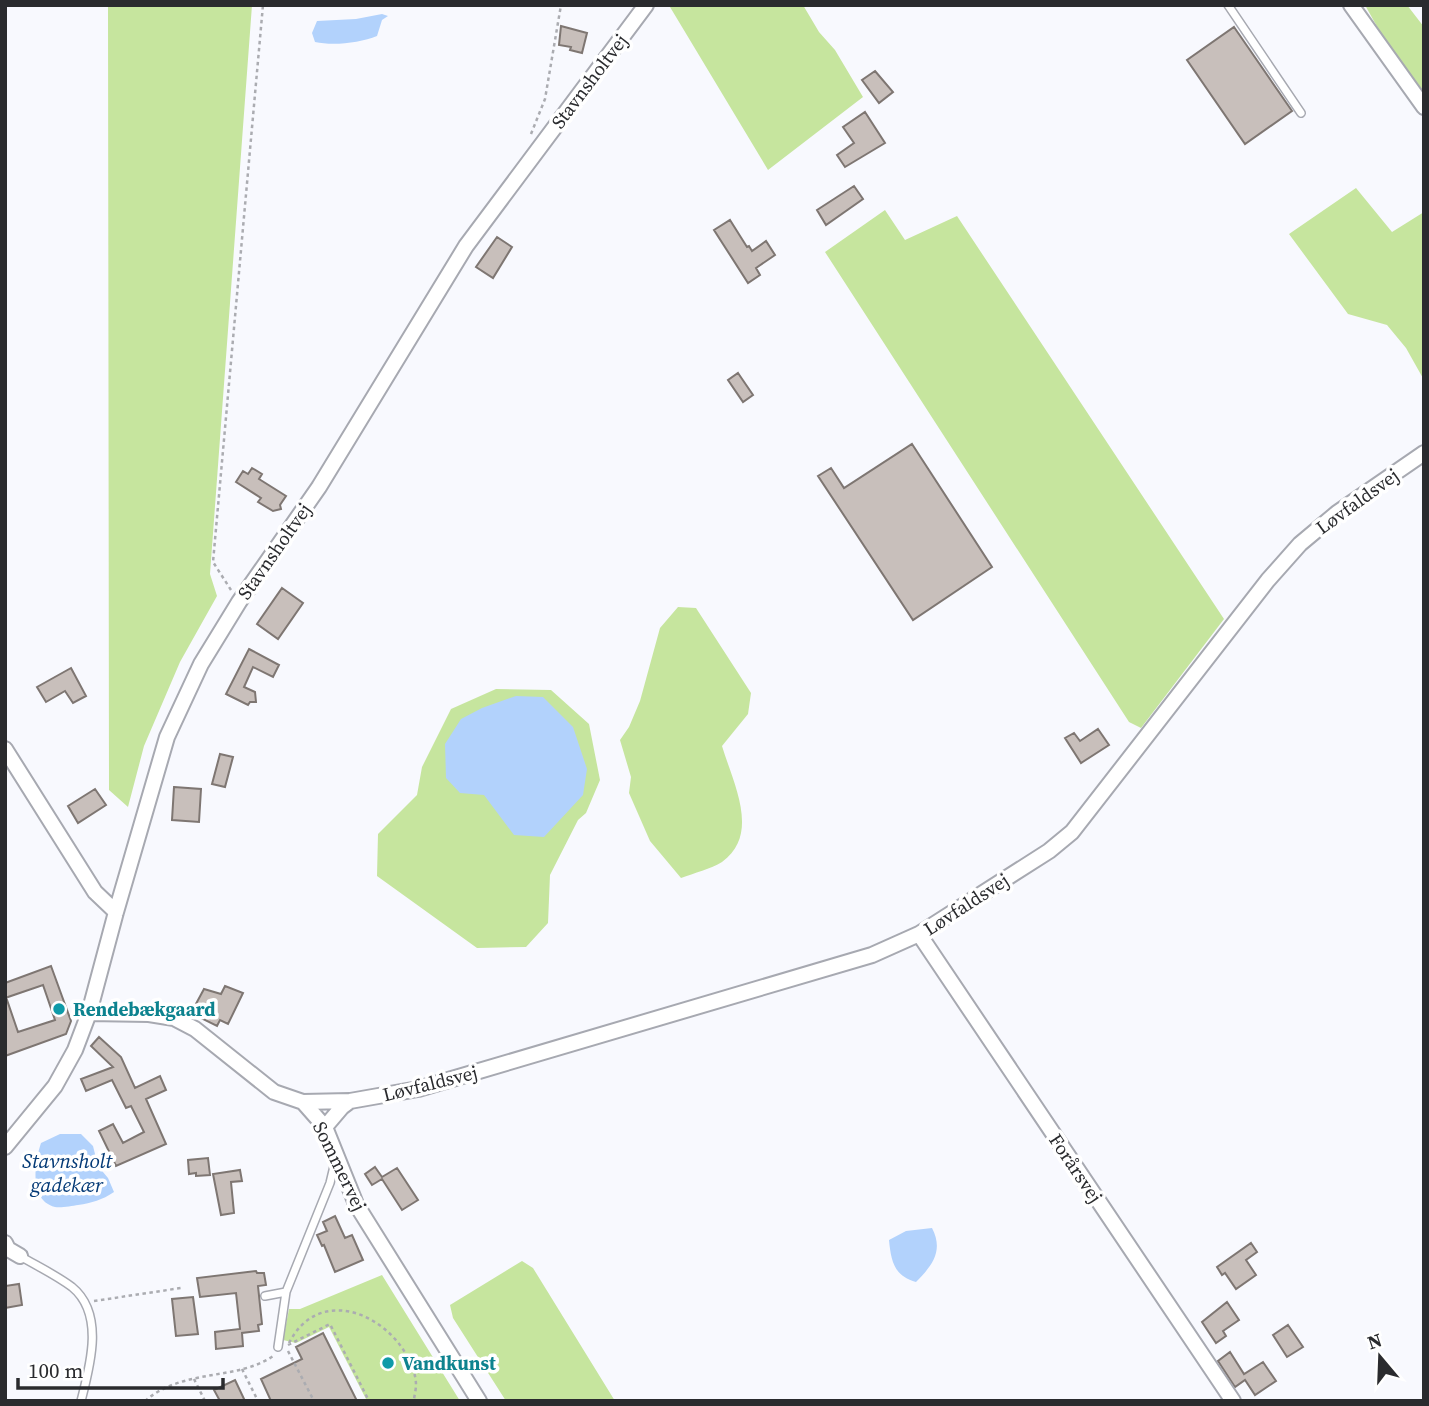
<svg xmlns="http://www.w3.org/2000/svg" width="1429" height="1406" font-family="'Source Serif 4',serif">
<rect width="100%" height="100%" fill="#f8f9fe"/>
<!-- green -->
<path fill="#c6e59e" d="M108,5H252L210,574L217,596L180,662L144,746L128,807L109,790Z
M672,5H803L819,32L835,50L863,97L768,170L670,7Z
M1365,5H1407L1424,27V111Z
M1356,188L1392,232L1424,212V380L1406,348L1387,325L1348,314L1289,234Z
M885,210L905,240L957,216L1224,619L1141,728L1129,722L825,252Z
M678,607L696,608L751,693L748,714L722,746C733,783 761,834 722,862C711,869 694,873 681,878L650,841L629,793L631,777L620,740L629,727L640,701L660,628Z
M496,689L551,690L589,724L600,780L586,813L578,820L550,875L548,923L526,947L477,948L377,876L378,834L417,795L422,767L451,709Z
M522,1261L533,1268L615,1401H506L453,1318L450,1305Z
M382,1275L460,1401H367L329,1327L296,1343L283,1340L289,1309H300Z"/>
<!-- water -->
<path fill="#b2d2fc" d="M382,14L388,16L382,20L377,36C360,43 333,46 315,42L312,33L317,21L356,19Z
M516,696L543,697L573,727L587,769L583,795L544,837L514,835L484,795L460,793L446,778L445,744L461,719L482,708Z
M60,1134H81L93,1146L98,1166L108,1178L114,1192C102,1200 92,1203 78,1205C72,1206 61,1208 55,1207C28,1200 35,1161 41,1143Z
M932,1228C944,1251 932,1266 916,1282C894,1276 891,1261 889,1240L906,1231Z"/>
<!-- building -->
<path fill="#c8bfbb" stroke="#7e7672" stroke-width="2" d="M561,26L587,33L582,53L570,50L571,47L559,45Z
M1234,27L1292,111L1245,144L1187,60Z
M875,71L893,92L879,103L862,80Z
M865,112L885,143L845,167L837,155L854,143L843,127Z
M854,186L863,199L826,225L817,210Z
M730,220L747,247L749,246L752,251L766,241L775,255L756,268L760,275L748,283L714,230Z
M497,237L512,247L493,278L476,267Z
M738,373L753,395L743,402L728,380Z
M912,444L992,567L913,620L818,476L831,468L844,488Z
M252,468L262,474L259,479L286,496L280,505L281,509L273,511L258,502L261,498L236,482L243,471L248,474Z
M282,588L303,603L278,639L257,624Z
M249,649L279,665L273,677L253,667L244,687L255,692L256,702H250L248,705L226,694Z
M71,668L86,696L73,703L65,691L46,702L37,687Z
M1098,729L1109,745L1081,763L1065,738L1074,733L1080,741Z
M220,754L233,757L225,787L212,784Z
M174,787L201,789L199,822L172,820Z
M95,789L106,805L78,823L68,806Z
M51,966L71,1021L66,1034L5,1056V1001L7,1000L18,1032L55,1020L43,985L5,998V983Z
M225,986L243,993L228,1024L220,1020L217,1026L191,1013L204,989L221,994Z
M99,1037L121,1057L135,1088L160,1076L166,1090L146,1099L166,1144L116,1166L99,1131L113,1124L123,1143L144,1132L131,1106L126,1108L112,1080L86,1091L81,1079L113,1067L91,1046Z
M208,1158L210,1175L196,1176V1173L189,1174L188,1160Z
M375,1167L382,1177L397,1168L418,1200L402,1210L382,1179L372,1185L365,1174Z
M240,1170L242,1181L231,1182L234,1213L221,1215L213,1174Z
M335,1216L345,1238L352,1235L363,1260L335,1272L324,1245L322,1246L317,1235L327,1231L323,1222Z
M1251,1243L1257,1252L1246,1260L1256,1275L1236,1289L1225,1273L1222,1275L1217,1267Z
M256,1271L257,1273H264L266,1285L258,1286L262,1324L258,1325L259,1331L242,1333L243,1346L216,1349L215,1332L240,1329L236,1293L200,1297L197,1278Z
M19,1284L22,1305L5,1308V1286Z
M193,1297L198,1334L176,1336L172,1299Z
M1227,1302L1239,1320L1223,1331L1226,1336L1216,1343L1202,1322Z
M1288,1325L1303,1347L1287,1357L1273,1335Z
M323,1333L357,1401H271L261,1379L302,1359L296,1347Z
M1230,1352L1244,1374L1263,1362L1276,1381L1255,1395L1245,1380L1235,1387L1218,1361Z
M235,1380L245,1401H220L214,1390Z"/>
<g fill="none" stroke-linecap="round" stroke-linejoin="round">
<!-- lane casing -->
<g stroke="#a7a9b1" stroke-width="10">
<path id="lane" d="M1228,5L1301,113
M20,1256C37,1266 56,1275 72,1287C105,1314 90,1366 81,1401
M265,1296L286,1292
M278,1347L286,1292L330,1183L336,1158"/>
</g>
<!-- street casing -->
<g stroke="#a7a9b1" stroke-width="18">
<path id="street" d="M1351,5L1424,107
M5,749L95,892L116,912
M919,934L1233,1401
M89,1013L149,1014L174,1018L195,1029L274,1092L303,1102L325,1127L356,1204L479,1401
M303,1102L350,1101L418,1089L872,955L919,934L1049,851L1072,832L1268,580L1300,544L1337,513L1424,453
M325,1127L342,1107L350,1101
M5,1147L55,1086L75,1050L89,1013L116,912L167,737L201,664L239,602L319,487L466,246L646,5
M5,1243L8,1249L20,1256"/>
</g>
<!-- path -->
<path stroke="#abacb1" stroke-width="2.5" stroke-dasharray="3.5 3.5" stroke-linecap="butt" d="M531,134L545,99L561,5
M231,590L213,562L263,5
M94,1301L181,1288
M289,1343C317,1288 380,1310 406,1354C411,1363 416,1374 416,1385C416,1390 414,1396 414,1401
M288,1345L330,1324L369,1401
M288,1351L314,1401
M242,1369L258,1401
M194,1379L205,1401
M145,1401C183,1368 237,1381 273,1356"/>
<!-- lane -->
<use href="#lane" stroke="#fff" stroke-width="7"/>
<!-- street -->
<use href="#street" stroke="#fff" stroke-width="14"/>
</g>
<!-- markers -->
<g fill="#0f9aa8" stroke="#fff" stroke-width="2.5">
<circle cx="59" cy="1009" r="7"/>
<circle cx="388" cy="1363" r="7"/>
</g>
<g text-anchor="middle" stroke-width="7" stroke-linejoin="round" paint-order="stroke">
<!-- street labels -->
<g font-size="19" fill="#2a2b2e" stroke="#fff">
<text transform="translate(589 81) rotate(-53)" y="7">Stavnsholtvej</text>
<text transform="translate(1357 501) rotate(-36)" y="7">Løvfaldsvej</text>
<text transform="translate(274 551) rotate(-55)" y="7">Stavnsholtvej</text>
<text transform="translate(966 904) rotate(-33)" y="7">Løvfaldsvej</text>
<text transform="translate(430 1083) rotate(-14)" y="7">Løvfaldsvej</text>
<text transform="translate(340 1166) rotate(64)" y="7">Sommervej</text>
<text transform="translate(1076 1168) rotate(56)" y="7">Forårsvej</text>
</g>
<!-- culture labels -->
<g font-size="19" font-weight="bold" fill="#0d838f" stroke="#fff" text-anchor="start">
<text x="73" y="1016">Rendebækgaard</text>
<text x="402" y="1370">Vandkunst</text>
</g>
<!-- water labels -->
<g font-size="21" font-style="italic" fill="#043a76" stroke="#fff">
<text x="67" y="1168">Stavnsholt<tspan x="67" dy="24">gadekær</tspan></text>
</g>
</g>
<!-- border -->
<rect width="1429" height="1406" fill="none" stroke="#2a2b2e" stroke-width="14"/>
<!-- north arrow -->
<g transform="translate(1380 1357) rotate(341)" stroke="#ffffff" stroke-width="5" paint-order="stroke">
<path d="M0-5L12 26L0 18L-12 26Z" fill="#2a2b2e"/>
<text y="-10" font-size="19" font-weight="bold" text-anchor="middle" fill="#2a2b2e">N</text>
</g>
<!-- scale -->
<path d="M18 1378v10h205v-10" fill="none" stroke="#2a2b2e" stroke-width="3.5"/>
<text x="28" y="1378" font-size="21" fill="#2a2b2e" stroke="#ffffff" stroke-width="5" paint-order="stroke">100 m</text>
</svg>
